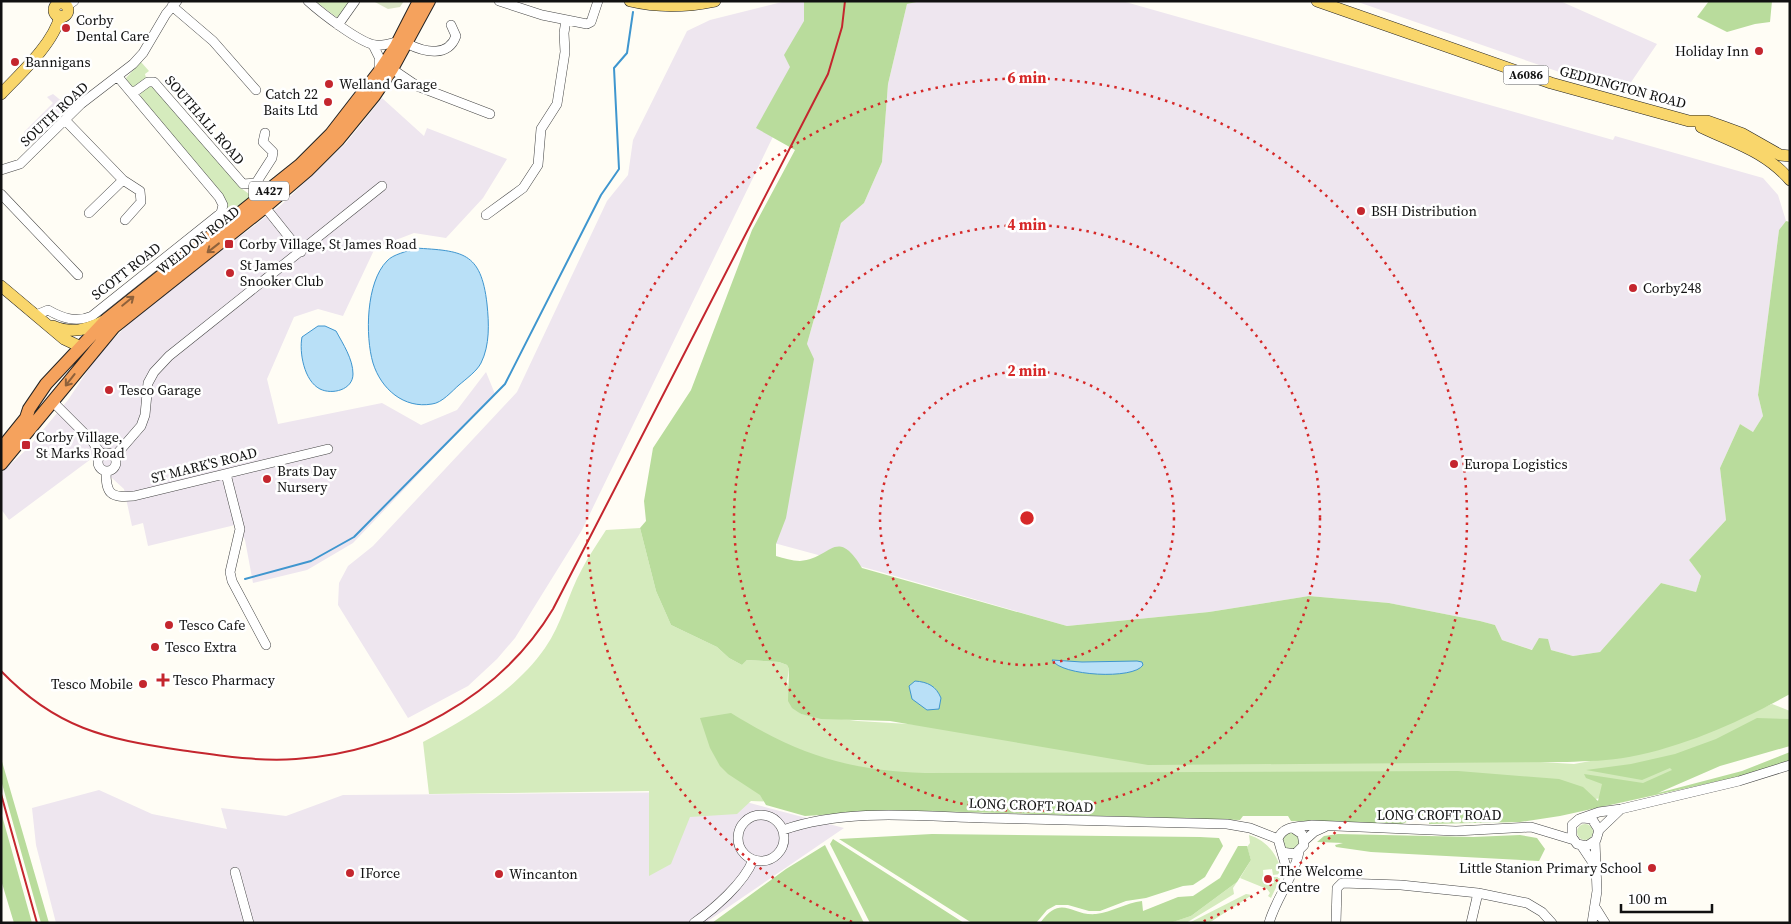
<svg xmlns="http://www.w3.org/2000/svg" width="1791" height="924" font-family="'Source Serif 4',serif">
<rect width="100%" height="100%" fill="#fffdf5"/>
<!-- industrial -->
<path fill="#eee6ef" d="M786,1H822L783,116L582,530L515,638L497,659L468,686L408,718L338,605L339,583L348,566L373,546L517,392L607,201L628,175L633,140L687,31L710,20Z
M921,1H1122L1613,140L1615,136L1763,178L1778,195L1786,221L1779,230L1758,395L1763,416L1753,432L1740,424L1720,468L1726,520L1689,560L1701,576L1696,592L1661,583L1600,652L1573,656L1551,650H1533L1502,640L1495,625L1480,621L1389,603L1309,596L1209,612L1067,626L881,572L774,543L807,344L841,223L864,203L882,162L888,84L907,4Z
M1355,1H1560L1657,44L1623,94Z
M53,94L69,107L34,143L24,132L53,103L47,97Z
M382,98L424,136L427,128L507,159L483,198L446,238L414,233L375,248L343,316L318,309L294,317L267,379L278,424L382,403L421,425L457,410L486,372L495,394L353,543L307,570L253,583L245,540L235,525L148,546L143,523L132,526L124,489L91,459L9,520L1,509V473L27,449L68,400L98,355L135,317L281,205L346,143Z
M99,790L152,814L227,829L221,808L286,816L343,795L709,792L844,828L705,923H56L36,845L32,808Z"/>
<!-- green -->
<path fill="#d5ebbd" d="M315,1H352L339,19Z
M141,62L149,71L145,74L146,78L135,87L130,86L126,78Z
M151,85L241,188L249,194L257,188L261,190L223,217L218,191L141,99L140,93Z
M640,528L656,591L671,625L717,647L729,658L742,665L747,660L779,662L787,665L789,669L787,682L798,711L801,714L858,721L1574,764L1667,747L1772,704L1790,711V742L1625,795L1580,801L1284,813L793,812L783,802L751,801L737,814L690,817L671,864L649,876V791L429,794L423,742C468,718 515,691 545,648C562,624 568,594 582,569C589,555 598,543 606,530Z
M1577 832a8 8 0 1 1 16 0a8 8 0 1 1-16 0Z
M1282 841a9 9 0 1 1 18 0a9 9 0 1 1-18 0Z
M1249,835C1266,840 1280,856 1281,874L1273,875L1272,869L1263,870L1264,884L1274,883L1273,877H1281L1271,898L1268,896L1270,893L1267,889L1240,878L1251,860L1247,847L1250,843Z
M1237,882L1233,888L1234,894L1186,923H1169L1191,916Z
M1246,894L1252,895L1209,923H1189Z"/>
<!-- forest -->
<path fill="#b9dc9c" d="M804,1H921L907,4L888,84L882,162L864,203L841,223L807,344L814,359L786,518L776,544V556C784,558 792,561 800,561C830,560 836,525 862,568L1067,626L1209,612L1309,596L1389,603L1480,621L1495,625L1502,640L1532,650L1539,638L1548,639L1551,650L1573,656L1600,652L1661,583L1696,592L1701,576L1689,560L1726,520L1720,468L1740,424L1753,432L1763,416L1758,395L1779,230L1786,221L1790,222V694C1739,722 1686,746 1629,757C1609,761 1587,761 1567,762L1148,765L890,721L821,719L801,714L792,708L788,701L789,669L787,665L779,662L747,660L742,665L729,658L717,647L671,625L656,591L640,528L646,521L644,501L653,448L691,390L752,230L795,150L756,128L790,67L784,55L804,21Z
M1709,1H1772L1770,22L1755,24L1727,32L1697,17Z
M731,713C799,755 846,770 925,773L1458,771L1559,779L1583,787L1598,801L1602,784L1586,778L1584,774L1643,783L1672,770L1670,768L1642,780L1586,770L1631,764L1675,754L1716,739L1757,718L1790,719V746L1720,766L1658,793L1742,771L1790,752V760L1760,772L1560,816L1520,822L1429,824V815L1420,816L1402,824L1291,821L1288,816H1243L1240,820L901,810L805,816L766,805L760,795L728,774L720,766L710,748L700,718Z
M1,758L49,923H41L1,780Z
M1,812L32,923H14L1,880Z
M932,834L1200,837L1219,838L1223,846L1205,877L1193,885L1183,886L1146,898L1126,901L1100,911H1089L1068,905H1056L1047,910L1036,923H972L839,839Z
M1338,834L1473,837L1520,835L1537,838L1545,849L1539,861L1371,852L1336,847L1335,845L1343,843L1317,842L1324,836Z
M833,839L964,923H870L830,844Z
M825,845L864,923H712L786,869Z
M1238,846H1247L1251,860L1237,882L1191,916L1170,923H1040C1062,893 1070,916 1096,914C1112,912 1126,903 1142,901L1143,911L1178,897L1193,896L1220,878Z"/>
<!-- cemetery -->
<path fill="#d9e3c4" d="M373,1H404L400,7L388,9Z"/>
<!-- water -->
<path fill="#b9e0f7" stroke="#3f96cf" d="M415,248C462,251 481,251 487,304C489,323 490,345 481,363C477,371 466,379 459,385C452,391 442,403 432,404C404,409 381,389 373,363C365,336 366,282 387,261C393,254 407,252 415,248Z
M318,326H325L336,331C343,344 353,359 353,374C353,390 332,395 320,389C304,381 299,352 302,337Z
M1052,660L1082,662L1137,661L1142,662L1143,665C1134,680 1061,676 1052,660Z
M915,681C928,682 936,686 941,698L939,709L927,710L912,699L909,686Z"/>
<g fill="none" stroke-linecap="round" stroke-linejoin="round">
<!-- stream -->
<path stroke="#3f96cf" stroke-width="2" d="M245,579L311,561L354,537L505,384L601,195L619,169L614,68L627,53L633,12"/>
<!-- minor casing -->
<g stroke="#444" stroke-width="10">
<path id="minor" d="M308,1C320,12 361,44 376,45C384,46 392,43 399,41
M499,1L542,15L587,24L591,22L598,1
M67,6L74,1
M172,6L213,41L256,90
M338,25L355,1
M408,44C424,52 448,58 456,36L451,25
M373,45L379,57V71
M392,69L417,86L490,114
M133,93L148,82H154L243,184L256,183L272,158L273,152L263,142L265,133
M65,120L123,180L140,191L141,202L125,220
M1,170L20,164L81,104L133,64L143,53L166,14L177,1
M1,194L78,275
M265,207L301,252
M89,213L123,180
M486,215L523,188L538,165L541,129L557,104L565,52L564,33L566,20
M36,315L48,310C62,318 76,323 92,316L221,213L223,205L219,197L118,77
M53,402L92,441L101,454
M98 462a9 9 0 1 1 18 0a9 9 0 1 1-18 0Z
M115,456L141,426L145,415L148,383L154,372L169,356L382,186
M106,471C106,494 110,498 134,496L328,449
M226,474L240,529L230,572L232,581L266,645
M738 838a23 23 0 1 1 46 0a23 23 0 1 1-46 0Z
M1583,818L1592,819L1599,830L1596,840L1587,846L1577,844L1572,837V825L1579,819L1599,812L1621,809L1739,781L1790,765
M783,830C846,808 918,816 983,818C1065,820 1146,822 1227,824L1250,828L1278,839
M1599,830L1621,809
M1304,841L1314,832L1325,827
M1581,845L1595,866
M1282,852L1295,854L1304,845L1302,834L1293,828
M235,872L249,923
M1289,877L1278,839C1283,825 1299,827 1312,825L1456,831L1531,827L1574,840
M1595,907L1605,923
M694,923C714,909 744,883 753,860
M1269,923C1276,898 1294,877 1299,852
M1336,923L1337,888L1342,883L1401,885L1478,893L1527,903L1542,912L1552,923
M1471,923L1478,893
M1592,923L1597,891L1595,841"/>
</g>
<!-- major casing -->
<g stroke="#222" stroke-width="12">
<path id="major" d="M630,1C659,8 686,7 715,1
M1317,1L1551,83L1689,121H1707L1724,127L1743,134L1780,155L1790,156
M54 10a7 7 0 1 1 14 0a7 7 0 1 1-14 0Z
M1,94C20,74 54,43 60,16
M1701,127C1734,143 1765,151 1790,180
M1,286L64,339L79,346
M53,326C72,334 86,330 104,321"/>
</g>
<!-- highway casing -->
<g stroke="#222" stroke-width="14">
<path id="highway" d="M1,449L26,418L29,409L46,384L106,320L300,165L331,134L379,72L396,46L419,1
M1,464L114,327L265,207L307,171L338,140L374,96L392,69L429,1"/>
</g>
<!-- minor -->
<use href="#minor" stroke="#fff" stroke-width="9"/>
<!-- major -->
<use href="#major" stroke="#f9d66b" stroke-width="11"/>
<!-- highway -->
<use href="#highway" stroke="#f5a25d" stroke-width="12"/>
<!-- rail -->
<path stroke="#c4262e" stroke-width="2" d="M1,671C56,728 105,739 180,750C218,755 257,762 296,759C398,752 500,697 553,609L828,74L842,27L845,1
M1,794L37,923"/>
</g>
<!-- one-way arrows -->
<defs><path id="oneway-shaft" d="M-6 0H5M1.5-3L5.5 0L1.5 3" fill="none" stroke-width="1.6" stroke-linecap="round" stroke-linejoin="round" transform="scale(1.25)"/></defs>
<g stroke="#8e613b">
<use href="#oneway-shaft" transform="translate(213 248) rotate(142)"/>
<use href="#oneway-shaft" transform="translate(128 301) rotate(-39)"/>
<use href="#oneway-shaft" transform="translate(70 380) rotate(128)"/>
</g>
<!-- distance rings -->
<g fill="none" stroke="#d62828" stroke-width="2.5" stroke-dasharray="2.5 5">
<circle cx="1027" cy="518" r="147"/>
<circle cx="1027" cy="518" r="293"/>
<path d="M852 922A440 440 0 1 1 1202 922"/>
</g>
<!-- markers -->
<g fill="#c4262e" stroke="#fff" stroke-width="2">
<circle cx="66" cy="28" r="5"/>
<circle cx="1759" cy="51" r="5"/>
<circle cx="15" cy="62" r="5"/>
<circle cx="329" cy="84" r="5"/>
<circle cx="328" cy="102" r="5"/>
<circle cx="1361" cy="211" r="5"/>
<rect x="224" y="239" width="10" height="10" rx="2.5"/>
<circle cx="230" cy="273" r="5"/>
<circle cx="1633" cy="288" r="5"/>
<circle cx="109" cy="390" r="5"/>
<rect x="21" y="440" width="10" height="10" rx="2.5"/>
<circle cx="1454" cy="464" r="5"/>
<circle cx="267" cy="479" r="5"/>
<circle cx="169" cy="625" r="5"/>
<circle cx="155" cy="647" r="5"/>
<path d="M160.5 672.5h5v5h5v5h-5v5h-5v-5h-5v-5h5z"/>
<circle cx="143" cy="684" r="5"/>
<circle cx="1652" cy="868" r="5"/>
<circle cx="350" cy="873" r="5"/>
<circle cx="499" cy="874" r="5"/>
<circle cx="1268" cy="879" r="5"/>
</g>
<g text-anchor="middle" stroke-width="5" stroke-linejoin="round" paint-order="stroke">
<!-- shield labels -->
<g fill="#fff" stroke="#585858" stroke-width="1">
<rect x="1503.5" y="65.5" width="45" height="19" rx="4"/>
<rect x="249" y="181.5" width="40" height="19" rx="4"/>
</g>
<g font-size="12" font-weight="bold" fill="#111">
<text x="1526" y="79">A6086</text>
<text x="269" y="195">A427</text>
</g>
<!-- poi labels -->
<g font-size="14" fill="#111" stroke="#fff" text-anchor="start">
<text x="76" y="25">Corby<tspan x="76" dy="16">Dental Care</tspan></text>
<text x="1749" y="56" text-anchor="end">Holiday Inn</text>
<text x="25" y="67">Bannigans</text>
<text x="339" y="89">Welland Garage</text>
<text x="318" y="99" text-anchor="end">Catch 22<tspan x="318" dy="16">Baits Ltd</tspan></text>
<text x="1371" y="216">BSH Distribution</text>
<text x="239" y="249">Corby Village, St James Road</text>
<text x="240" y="270">St James<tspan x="240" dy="16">Snooker Club</tspan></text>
<text x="1643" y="293">Corby248</text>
<text x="119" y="395">Tesco Garage</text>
<text x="36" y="442">Corby Village,<tspan x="36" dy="16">St Marks Road</tspan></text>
<text x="1464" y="469">Europa Logistics</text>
<text x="277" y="476">Brats Day<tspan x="277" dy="16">Nursery</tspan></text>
<text x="179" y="630">Tesco Cafe</text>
<text x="165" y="652">Tesco Extra</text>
<text x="173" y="685">Tesco Pharmacy</text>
<text x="133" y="689" text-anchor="end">Tesco Mobile</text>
<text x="1642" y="873" text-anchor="end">Little Stanion Primary School</text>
<text x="1278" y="876">The Welcome<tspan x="1278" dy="16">Centre</tspan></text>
<text x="360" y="878">IForce</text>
<text x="509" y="879">Wincanton</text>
</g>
<!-- street labels -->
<g font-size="14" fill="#111" stroke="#fff">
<text transform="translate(1623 87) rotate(15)" y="5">GEDDINGTON ROAD</text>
<text transform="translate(54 114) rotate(-43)" y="5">SOUTH ROAD</text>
<text transform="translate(205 120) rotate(49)" y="5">SOUTHALL ROAD</text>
<text transform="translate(198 240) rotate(-38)" y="5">WELDON ROAD</text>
<text transform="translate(126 271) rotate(-38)" y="5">SCOTT ROAD</text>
<text transform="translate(204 465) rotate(-14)" y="5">ST MARK'S ROAD</text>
<text transform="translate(1031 805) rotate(2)" y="5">LONG CROFT ROAD</text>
<text x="1439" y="820">LONG CROFT ROAD</text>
</g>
</g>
<circle cx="1027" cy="518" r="8" fill="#d62828" stroke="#fff" stroke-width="2.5"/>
<g font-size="15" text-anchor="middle" font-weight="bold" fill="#d62828" stroke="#fff" stroke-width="5" stroke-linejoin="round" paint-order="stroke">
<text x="1027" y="83">6 min</text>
<text x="1027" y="230">4 min</text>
<text x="1027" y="376">2 min</text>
</g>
<!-- border -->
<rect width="1791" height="924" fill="none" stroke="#111111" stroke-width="5"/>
<!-- scale -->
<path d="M1621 904v8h91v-8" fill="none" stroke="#111111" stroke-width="2.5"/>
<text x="1628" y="904" font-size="15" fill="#111111" stroke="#ffffff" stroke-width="4" paint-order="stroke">100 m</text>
</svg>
